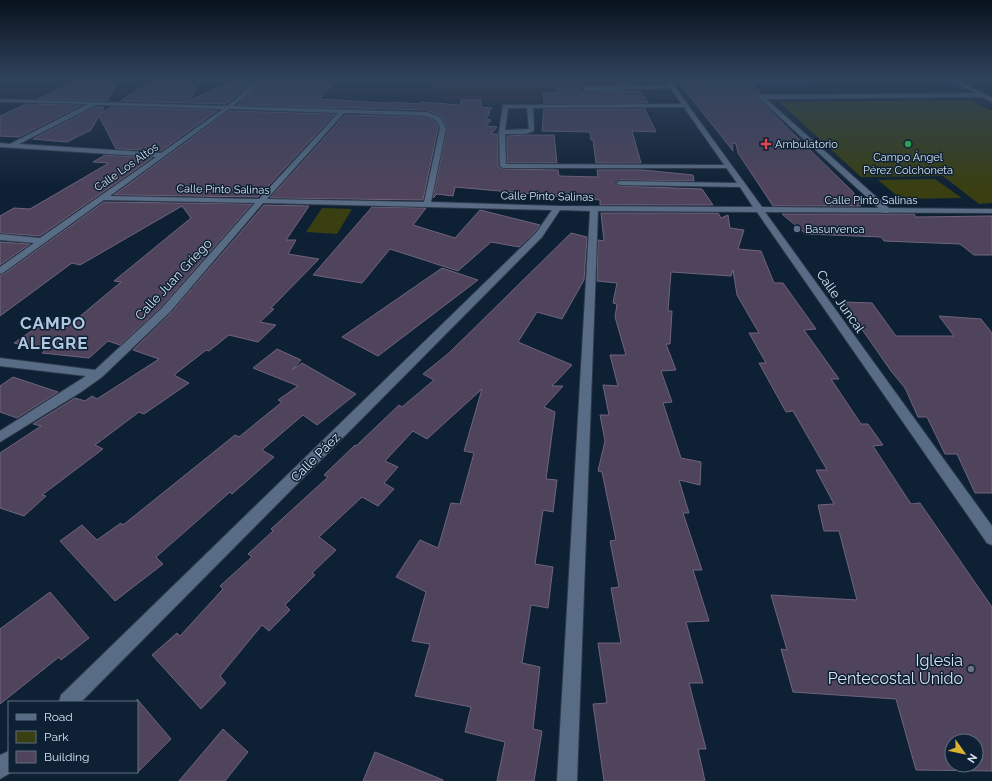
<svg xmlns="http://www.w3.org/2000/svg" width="992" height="781" font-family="Raleway,sans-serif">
<rect width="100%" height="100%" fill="#0e2134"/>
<!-- medical -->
<path fill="#32212a" d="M431,79H643L646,86L539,87V102L439,99Z"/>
<!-- green -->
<path fill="#393f11" d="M970,100L992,111V203L979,204L943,176L861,177L779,102Z
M935,179L962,198L901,199L878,180Z
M322,208L352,209L337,234L306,232Z"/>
<!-- building -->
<path fill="#50445d" stroke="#70637e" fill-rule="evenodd" d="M97,79H119L107,101L38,99L75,82Z
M201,79L189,101L237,79H258L226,104L120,101L153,81Z
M267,79H285L281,82H335L319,99L388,103L389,102L420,104L421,102L460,105L461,100H481V107L492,108L488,113H490L486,119L491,120L486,126L497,127L491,134H498V166L502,169L558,170L559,176L598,177L597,170H643L693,175L694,181L620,180L615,184L620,186L702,189L713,205H600V200L455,187L453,196L437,194L433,198L447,128L441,116L427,110L237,105Z
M620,79H633L636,84L620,85Z
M680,84H753L761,94L757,96V98L853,192L861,206H773L738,153L736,144L732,143L733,151Z
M556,88H578L579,91L586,92L640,91L648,103H544L543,93H557Z
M26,104L82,105L19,137L0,136V116Z
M96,107H104L101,113L111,107L218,110L161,151L116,149L99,116L91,130L67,142L33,139Z
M544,109H645L656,132L632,131L641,163H596L593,140H591L590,132L542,131Z
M229,111L335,114L258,197L114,195Z
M345,115L427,117L436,122L438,128L423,200L270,198Z
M528,135H554L557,163H507V136Z
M105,155L152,158L40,236L0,233V216L14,208L30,209L109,163L93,162Z
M104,202L252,204L161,307L120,345L108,341L89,358L42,353L45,350L14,343L43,323L66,328L121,282L114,281L191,218L182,206L80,265L72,263L0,316V275L4,274Z
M264,205L309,206L286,240H296L288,254L319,259L271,308L274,309L260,322L276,325L258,342L229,335L209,351L206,350L174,375L189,383L144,414L139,412L95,445L103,449L42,495L46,496L24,516L0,508V453L41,426L33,424L75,398L85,401L92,396L97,399L159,359L133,350L171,313Z
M372,207L426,208L413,225L455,238L480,210L540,225L535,232L519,247L491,242L458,271L390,249L362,283L313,275Z
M601,213H718L721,218L728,215L730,228L744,230L738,249L761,251L774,283H783L816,329L804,330L839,379H831L861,424H868L883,445L873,446L911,504L920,503L992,607V771L916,770L896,699L793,692L781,649L787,650L771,595L857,600L839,531H824L818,505L834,504L816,470H827L793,411L786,412L759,363H766L749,333H759L737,295L733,270L731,276L671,272L668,311H672L670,344H666L676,370L661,371L672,402L663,403L681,458L701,462L700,485L679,480L689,513H683L702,570H693L709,621L686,622L703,683H689L706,749H698L705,781H604L593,704L607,703L598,643H621L611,588L619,587L610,541L616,540L602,472L598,471L605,441L600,415H609L603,385L618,386L610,355H626L615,317L617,304L613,303L617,283L597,281L598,240L604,241ZM952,741H976V765H952Z
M782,214H914L916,217L992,216V255H974L960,244L884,241L881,237L806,234Z
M571,233L587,237L584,280L562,319L537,312L518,342L572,365L552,386H563L544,407L555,412L546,479L557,480L553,512L543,510L535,564L553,567L548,608L531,605L522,663L540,667L533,729L542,731L534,781H497L505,742L465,732L471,707L415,696L430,644L412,641L426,592L396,577L420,540L438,548L451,503L460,504L474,453L464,451L482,389L427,439L413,431L385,461L398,467L384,483L394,489L378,506L362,497L319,537L336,550L312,573L315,575L285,605L290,610L269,631L262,625L220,676L226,683L201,709L152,655L177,633L180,636L223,589L220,586L252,557L248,554L273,531L271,529L328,477L324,475L355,445L356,446L399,405L402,407L434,380L423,374L449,353Z
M0,242L30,244L0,265Z
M442,268L478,280L378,356L342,337Z
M843,302L872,303L896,336H954L939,316L981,319L992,333V493H975L957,454H945L927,417H918L905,388L891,371Z
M277,349L301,360L292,370L302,363L356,394L317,425L303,415L262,450L274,457L232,494L230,492L156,557L163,564L115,601L60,541L82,525L97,540L121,523L123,525L235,435L239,437L282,402L278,400L298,386L253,368Z
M13,377L58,392L17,418L0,412V386Z
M50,592L89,638L61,660L59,657L0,704V629Z
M137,699L171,739L137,773Z
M223,729L248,752L225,781H179Z
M375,752L443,780V781H363Z"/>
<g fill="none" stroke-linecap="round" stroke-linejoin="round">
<!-- lane casing -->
<g stroke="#2f394a" stroke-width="2">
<path id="lane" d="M668,79H805L808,81L805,83L666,82V80Z
M952,79H956L992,98V102L982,97L766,99L890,209L891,211L887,213H884L758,97L761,95L976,93L952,81Z
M673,85L676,87L675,88L586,91L583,89L586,87Z
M686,104L689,106L688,107L533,108L534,131L525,134H505L506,164L729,165L732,167L731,168H503L500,166L499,132L503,105ZM508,108H527L529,129L505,130Z"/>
</g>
<!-- street casing -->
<g stroke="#2f394a" stroke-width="2">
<path id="street" d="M260,79H266L233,106L427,112L440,117L446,128L431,202L558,206L753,207L740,187L620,185L616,183L620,181L737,183L664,79H669L762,207L992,209V213L765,212L992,526V545L987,543L757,212L598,211L577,781H557L590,211L560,210L542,237L81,702H59L61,695L536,233L552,210L263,203L170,312L102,377L81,392L0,442V431L86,376L0,366V358L95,370L162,308L255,203L104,200L3,273L0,274V267L34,243L0,240V234L40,238L156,157L0,147V143L10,144L88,104L2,102L0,101V99L227,106ZM96,105L223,109L161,153L19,144ZM229,109L338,113L259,199L110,196ZM344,113L427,116L437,121L440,128L424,202L267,199Z
M9,751V772H12L0,779V755Z"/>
</g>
<!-- lane -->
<use href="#lane" fill="#586d85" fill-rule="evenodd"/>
<!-- street -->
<use href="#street" fill="#586d85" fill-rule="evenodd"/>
</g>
<!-- sky -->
<linearGradient id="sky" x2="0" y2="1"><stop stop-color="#08121d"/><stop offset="0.42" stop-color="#30435c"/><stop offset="1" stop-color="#30435c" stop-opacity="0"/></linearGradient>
<rect width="992" height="188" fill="url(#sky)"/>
<!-- markers -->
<path fill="#e0444e" stroke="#0e2134" stroke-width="1.5" d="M764 138h4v4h4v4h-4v4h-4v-4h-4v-4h4z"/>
<circle fill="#2e9e5b" stroke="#0e2134" stroke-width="1.5" cx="908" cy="144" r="4"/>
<circle fill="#5c6f8a" stroke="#0e2134" stroke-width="1.5" cx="797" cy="229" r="4"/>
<circle fill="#6b7280" stroke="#0e2134" stroke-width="1.5" cx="971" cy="669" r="4"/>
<g text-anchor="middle" stroke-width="3" stroke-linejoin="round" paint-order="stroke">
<!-- far-poi labels -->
<g font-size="11" fill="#d6e2f0" stroke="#0e2134" text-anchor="start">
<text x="775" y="148">Ambulatorio</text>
<text x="908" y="161" text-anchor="middle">Campo Ángel<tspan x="908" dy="13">Pérez Colchoneta</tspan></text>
<text x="805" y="233">Basurvenca</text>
</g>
<!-- far-street labels -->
<g font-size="11" fill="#d6e2f0" stroke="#0e2134">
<text transform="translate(126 167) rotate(-35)" y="4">Calle Los Altos</text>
<text transform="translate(223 189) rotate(1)" y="4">Calle Pinto Salinas</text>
<text transform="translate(547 196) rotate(1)" y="4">Calle Pinto Salinas</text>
<text x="871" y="204">Calle Pinto Salinas</text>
</g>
<!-- street labels -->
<g font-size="13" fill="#d6e2f0" stroke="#0e2134">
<text transform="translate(173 279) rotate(-47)" y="5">Calle Juan Griego</text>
<text transform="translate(841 301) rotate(55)" y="5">Calle Juncal</text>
<text transform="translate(315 457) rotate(-45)" y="5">Calle Páez</text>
</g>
<!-- near-poi labels -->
<g font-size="16" fill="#d6e2f0" stroke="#0e2134" text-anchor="end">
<text x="963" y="666">Iglesia<tspan x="963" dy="18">Pentecostal Unido</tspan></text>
</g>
<!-- district labels -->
<g font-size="17" font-weight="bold" letter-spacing="1" fill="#b0c8e2" stroke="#0e2134">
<text x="53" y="329">CAMPO<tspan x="53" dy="20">ALEGRE</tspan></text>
</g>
</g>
<!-- legend -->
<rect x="8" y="701" width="130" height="72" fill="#0e2134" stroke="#5e6e7f"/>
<rect x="16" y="714" width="20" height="6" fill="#586d85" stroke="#5e6e7f"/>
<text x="44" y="721" font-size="12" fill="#d6e2f0">Road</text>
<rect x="16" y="731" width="20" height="12" fill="#393f11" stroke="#5e6e7f"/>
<text x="44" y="741" font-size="12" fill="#d6e2f0">Park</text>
<rect x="16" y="751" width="20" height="12" fill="#50445d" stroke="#5e6e7f"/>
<text x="44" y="761" font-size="12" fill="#d6e2f0">Building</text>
<!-- north arrow -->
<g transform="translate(964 753) rotate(123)"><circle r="19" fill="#0e2134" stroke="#5e6e7f"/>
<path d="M0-3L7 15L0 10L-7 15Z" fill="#dab333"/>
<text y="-6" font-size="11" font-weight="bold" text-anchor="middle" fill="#d6e2f0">N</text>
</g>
</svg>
